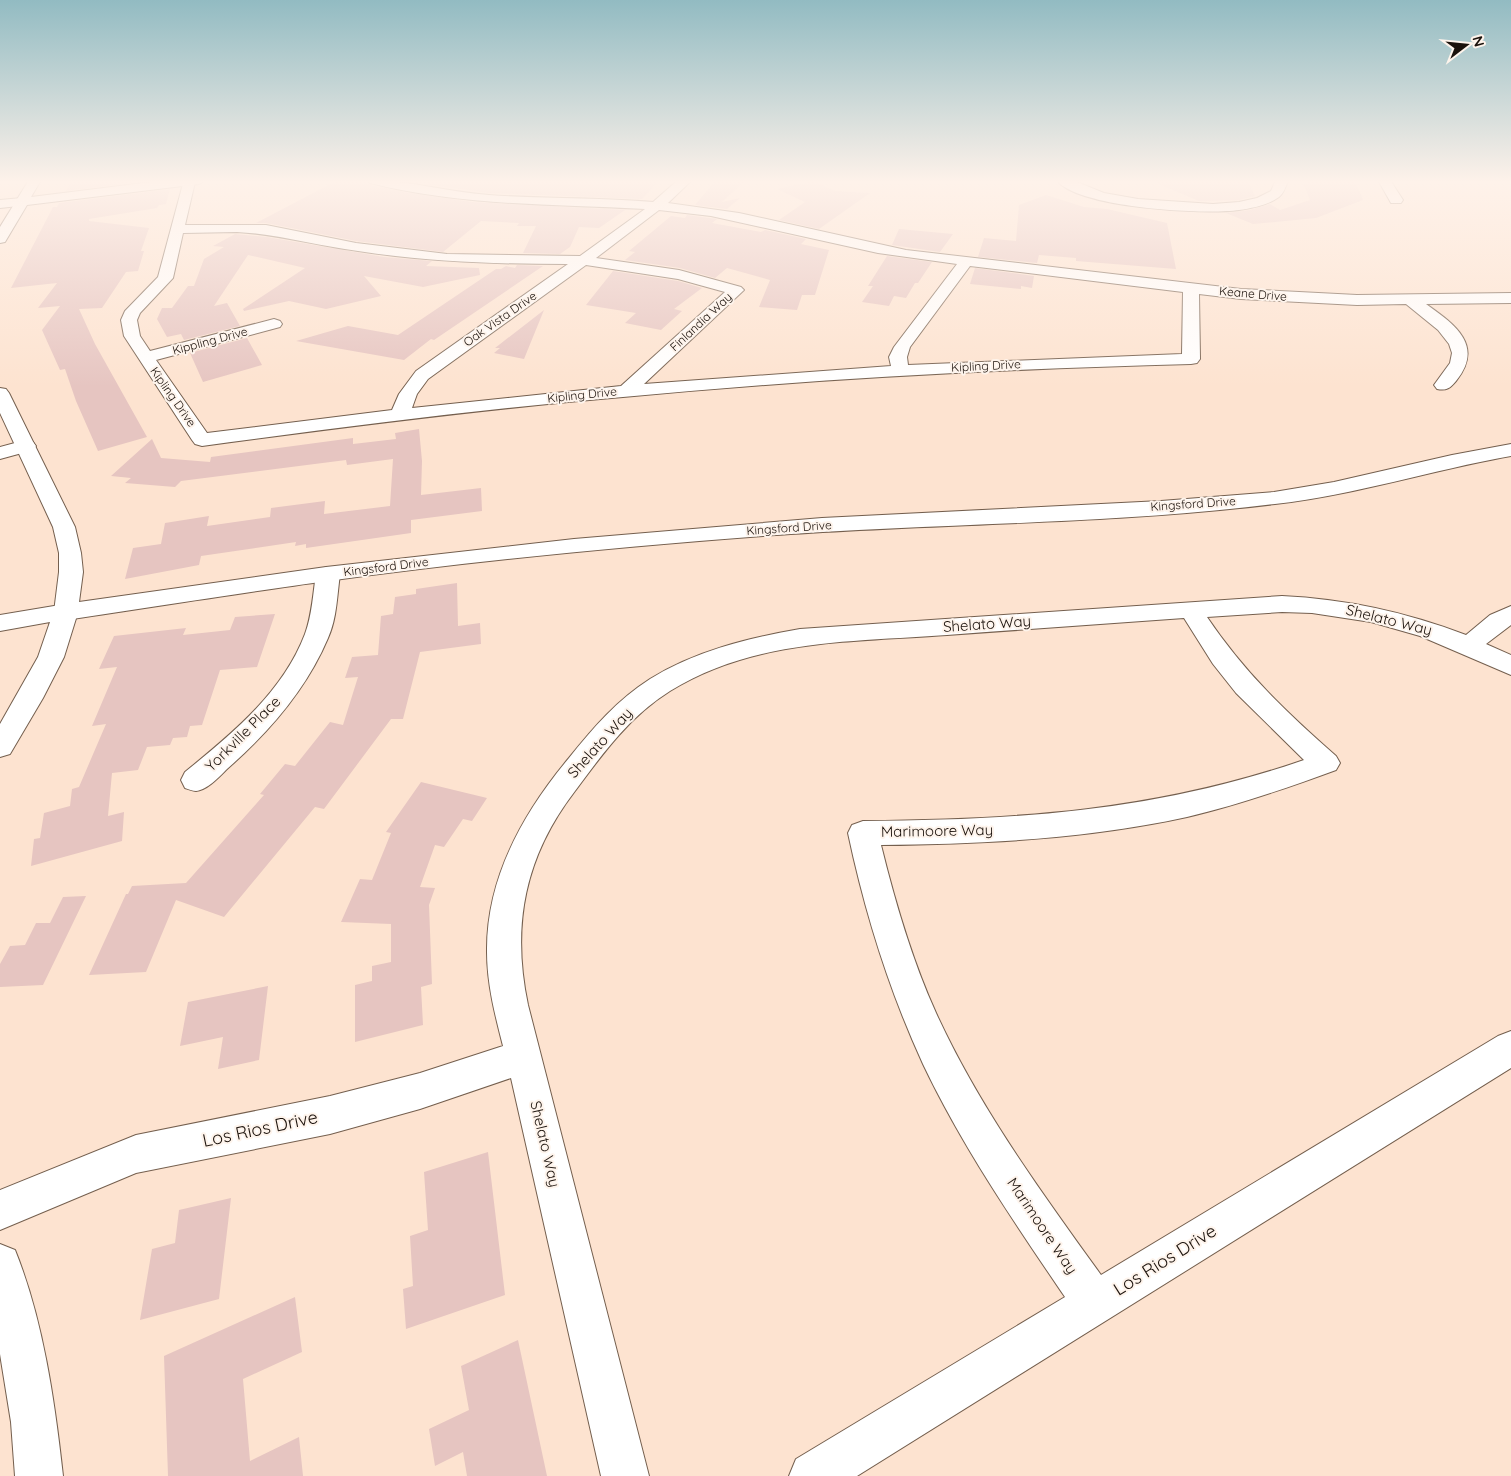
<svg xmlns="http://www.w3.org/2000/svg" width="1511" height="1476" font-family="Quicksand,sans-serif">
<rect width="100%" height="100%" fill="#fde3d0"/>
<!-- building -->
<path fill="#e6c5c1" d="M72,180H152L66,191Z
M338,180H366L370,185L404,192L472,202L625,210L599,228L579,227L570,247L560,254L523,253L536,226H517L519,223L481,221L443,252L356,241L266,223H256Z
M398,180H660L642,199L489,193Z
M716,180H746L722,202L740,198L727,209L695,205Z
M1149,180H1247L1255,196L1239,200L1199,201Z
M1307,180H1355L1363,200L1316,218L1253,224L1226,213L1250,210L1270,204L1280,210L1310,200L1303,183L1309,184Z
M813,181L835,191L870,193L819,229L779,220L805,202L777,189Z
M170,189L166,204L159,205L157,208L89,219V221L149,228L141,251H144L138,271L126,272L102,308L79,309L95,344L147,437L98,451L76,401L65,369L60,370L42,330L60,306L38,308L57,283L11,288L53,207H57L59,203Z
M1046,195L1084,207L1107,209L1167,223L1176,269L1076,261V258L1039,255L1037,263L978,257L984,238L1016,241L1019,205Z
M687,215L717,219L712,223L761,232L765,230L806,239L801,244L829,250L815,295H802L797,310L759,307L770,280L727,268L715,278L680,268L625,260L635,252L629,251L671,216L685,218Z
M899,229L953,234L940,252L892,245Z
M235,234L267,237L384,257L432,261L426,266L479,268L480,275L423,287L364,276L381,296L326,309L289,301L244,311L243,309L305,268L248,255L214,306L227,303L240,326L184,340L181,334L167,337L157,319L162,308H172L188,286H194L204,259L224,247L213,246Z
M887,256L932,262L918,283H915L906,298L894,296L889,306L862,302L873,286H868Z
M517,265L543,266L434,340L431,339L404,360L296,341L348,326L398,335L496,269H501L506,266L515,268Z
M975,268L1034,276L1032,288L1021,286V289L970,284Z
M613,271L678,281L702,288L674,309L682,311L661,330L625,323L636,313L586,305Z
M544,310L524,359L494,353L500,348H495Z
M247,338L262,365L203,382L190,353Z
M419,429L422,461L421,495L481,488L482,511L411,520V533L306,548V544L295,546L296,542L201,556L199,565L125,579L133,548L161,544L165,523L209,516L207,526L270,517L271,508L325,501L324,514L390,506L393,459L347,465L346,460L181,481L175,487L125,483L131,478L111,476L152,439L161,458L210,462L211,457L353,438V444L396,439L395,433Z
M457,583L458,626L480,623L481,644L420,652L403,719H391L324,809L315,807L224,917L176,900L146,972L89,975L126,894H128L132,886L186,883L264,795L260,794L285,764L295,766L330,722L343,725L358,677L345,678L352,657L378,655L381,616L393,614L395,597L416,594V589Z
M275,614L257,667L220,670L202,725L190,726L187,737L173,738L170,745L147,747L138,770L112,773L108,816L124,812L122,841L31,866L34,839L40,838L44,813L70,806L72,789L79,787L106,724L92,726L117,667L99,669L114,636L186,628L183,635L230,630L235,617Z
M421,782L487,798L472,821L463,819L444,847L435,845L420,887L435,888L429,905L432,984L421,987L423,1025L355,1042V985L372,981V966L391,962V924L341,922L360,879L372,880L391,833L386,832Z
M86,896L43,985L0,987V964L10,946L25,945L36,923H50L63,897Z
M268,986L259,1060L218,1069L223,1037L180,1046L188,1002Z
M488,1152L505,1295L406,1329L403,1289L413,1286L410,1236L428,1230L424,1172Z
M231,1198L219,1299L140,1320L152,1249L175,1243L179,1210Z
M295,1297L302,1352L243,1379L250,1461L299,1437L303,1476H168L164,1356Z
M518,1340L547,1476H467L463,1452L435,1466L429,1429L469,1410L461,1366Z"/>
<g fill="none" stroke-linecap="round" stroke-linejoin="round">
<!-- street casing -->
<g stroke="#745f4e" stroke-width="2">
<path id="street" d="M184,180H194L195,182L185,225H266L356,243L447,254L580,256L645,209C550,204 462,206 370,183L368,180C408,180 448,192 489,195C544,199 599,197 653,202L678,180H692L668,203L739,213L906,250L1241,289L1357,295L1511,293V303L1426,304C1454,324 1485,345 1456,381C1450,388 1447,391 1437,389L1434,385L1450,363L1452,353L1449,344L1438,330L1406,304L1357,305L1241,299L1199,294L1200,359L1197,363L1191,364C1001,369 812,379 623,397C482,409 342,427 202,446L195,444L192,440L124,336L121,320L125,311L158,277ZM659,210L711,216L878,253L957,264L894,347L889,357L891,366L644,384L744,290L741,287L679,270L596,258ZM237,232C278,234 317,246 358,251C429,262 496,264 568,264L416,371L399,394L392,410L207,433L156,360L280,327L282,324L280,321L274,319L150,351L140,336L137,320L140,313L173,278L183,233ZM586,265L678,279L725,292L621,386L412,408L417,394L428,379ZM970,266L1183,292L1182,354L908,365L907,357L910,347Z
M1056,180H1072L1104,193L1138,199L1213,204L1239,202L1257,198L1271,191L1276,180H1288C1286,186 1284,193 1279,197C1268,205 1253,208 1239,210C1203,215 1079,208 1056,180Z
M1378,180H1390L1403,200L1401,203H1391Z
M22,198L29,202L27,205L0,208V200Z
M26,440L33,442L36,446L33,450L0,459V447Z
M328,567L336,569L340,574C337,595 337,618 328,638C306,690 269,732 227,769C219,777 207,790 196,791C193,791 188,789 185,788L181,780L185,772C232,734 283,692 305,634C312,615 313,594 316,574L320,569Z
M1282,596C1346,599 1406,612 1466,635L1490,615L1511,606V625L1486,644L1511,655V675L1420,636L1371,622L1312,613L1282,612L1207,617C1244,672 1286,712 1336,756L1340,763L1336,770C1287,788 1238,805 1187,817C1086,839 984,844 881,845C895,902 912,960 936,1013C979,1107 1041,1192 1101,1275L1498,1036L1511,1031V1068L857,1476H789L796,1459L1065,1297C1014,1222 962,1146 923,1064C889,990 865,913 848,833L852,825L863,821C1019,820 1156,811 1304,760L1236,693L1213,664L1184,618C1105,624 1026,629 947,635C852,642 754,639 670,691C630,716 603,753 575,791C525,856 511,925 528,1005L649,1476H601L511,1078L420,1109L330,1134L136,1173L0,1230V1190L136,1135L330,1096L420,1073L503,1046C495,1015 487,984 487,952C486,878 523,813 569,758C593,728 617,700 650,679C695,651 748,638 800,629Z
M66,604L75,607L78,612L64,657L43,698L10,754L0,757V724L38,657L50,622L0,631V615Z
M0,1244L15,1250C43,1319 55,1402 63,1476H15L11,1422L0,1354Z"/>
</g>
<!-- secondary casing -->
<g stroke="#745f4e" stroke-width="2">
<path id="secondary" d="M29,180H41L31,197L168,180H205L199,184L27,205L5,242L0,243V227Z
M0,388L6,389L9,393L75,527L81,553L83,572L79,602L326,567L574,539L822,518L1161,501L1274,492L1334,482L1452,455L1511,444V456C1432,470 1355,495 1275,504C1105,525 933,523 763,536C617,547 472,561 327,581C240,593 153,607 66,620L57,617L54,612L59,572V553L53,527L0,413Z"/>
</g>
<!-- street -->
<use href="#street" fill="#fff" fill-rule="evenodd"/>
<!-- secondary -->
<use href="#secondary" fill="#fff" fill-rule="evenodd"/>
</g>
<!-- sky -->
<linearGradient id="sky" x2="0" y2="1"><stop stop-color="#92bbc2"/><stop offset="0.47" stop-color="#fef2ea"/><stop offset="1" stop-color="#fef2ea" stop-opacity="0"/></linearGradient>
<rect width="1511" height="387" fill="url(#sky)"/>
<g text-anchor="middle" stroke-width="4" stroke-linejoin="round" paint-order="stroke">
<!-- far-street labels -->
<g font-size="12" fill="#1a110b" stroke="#fef4ec">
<text transform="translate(1253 294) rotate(5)" y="4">Keane Drive</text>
<text transform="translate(500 319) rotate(-35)" y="4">Oak Vista Drive</text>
<text transform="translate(701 322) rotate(-43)" y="4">Finlandia Way</text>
<text transform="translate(210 341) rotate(-15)" y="4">Kippling Drive</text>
<text transform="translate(986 366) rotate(-3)" y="4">Kipling Drive</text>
<text transform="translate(582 395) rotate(-6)" y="4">Kipling Drive</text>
<text transform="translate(173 397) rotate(55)" y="4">Kipling Drive</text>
<text transform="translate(1193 504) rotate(-4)" y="4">Kingsford Drive</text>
<text transform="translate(789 528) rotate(-4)" y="4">Kingsford Drive</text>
<text transform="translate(386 567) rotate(-7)" y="4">Kingsford Drive</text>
</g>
<!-- street labels -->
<g font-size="15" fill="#1a110b" stroke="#fef4ec">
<text transform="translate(1389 620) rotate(14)" y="5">Shelato Way</text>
<text transform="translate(987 624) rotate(-4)" y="5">Shelato Way</text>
<text transform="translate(243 734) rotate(-45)" y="5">Yorkville Place</text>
<text transform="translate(600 743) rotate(-48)" y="5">Shelato Way</text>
<text transform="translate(937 831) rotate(-1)" y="5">Marimoore Way</text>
<text transform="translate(545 1144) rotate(77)" y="5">Shelato Way</text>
<text transform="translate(1042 1226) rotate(56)" y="5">Marimoore Way</text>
</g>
<!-- near-street labels -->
<g font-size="18" fill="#1a110b" stroke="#fef4ec">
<text transform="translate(260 1129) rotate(-12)" y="6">Los Rios Drive</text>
<text transform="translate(1165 1260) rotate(-32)" y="6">Los Rios Drive</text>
</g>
</g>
<!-- north arrow -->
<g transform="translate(1466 45) rotate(74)" stroke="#fef4ec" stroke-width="4" paint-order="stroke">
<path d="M0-4L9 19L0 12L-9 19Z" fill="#1a110b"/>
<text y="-8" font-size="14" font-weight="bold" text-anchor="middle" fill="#1a110b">N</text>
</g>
</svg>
